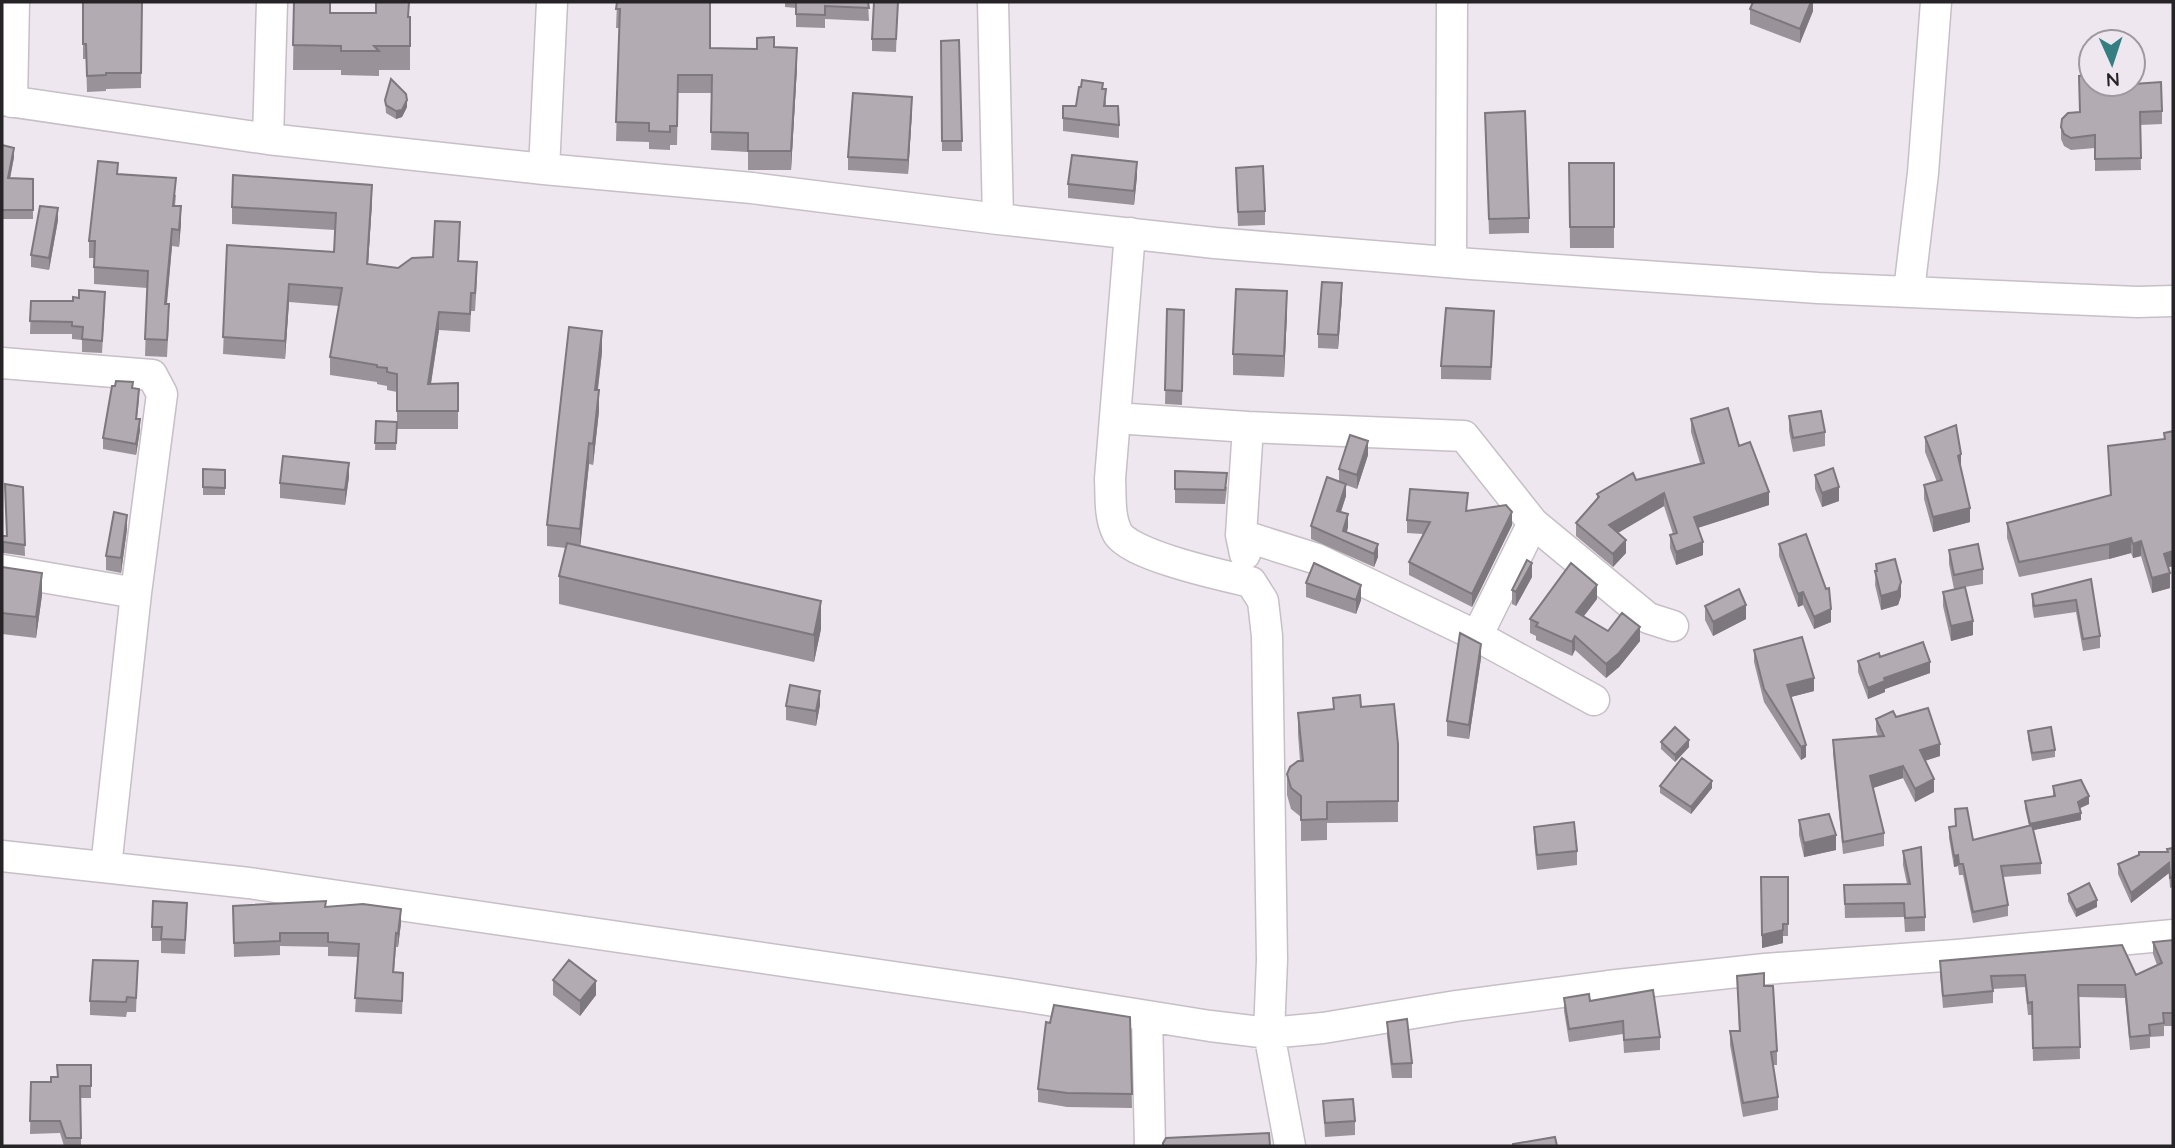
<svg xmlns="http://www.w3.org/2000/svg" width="2175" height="1148" font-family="Quicksand,sans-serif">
<rect width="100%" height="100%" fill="#efe7ef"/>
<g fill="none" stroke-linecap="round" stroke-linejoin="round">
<!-- minor casing -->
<g stroke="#c7bfc6" stroke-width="33">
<path id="minor" d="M993,2L998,219
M2,100L268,139L544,169L752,188L998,219L1215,243L1471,264L1818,288L2137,302L2173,301
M12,102L14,2
M268,139L272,2
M544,169L552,2
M1130,233L1110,479C1111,496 1109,516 1117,532C1127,555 1225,576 1251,582L1263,601L1267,636L1272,960L1269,1033L1290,1146
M1451,262L1452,2
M1909,291L1923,173L1936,2
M2,363L152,375L162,394L136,593L106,867
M1115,418L1248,427L1464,436L1533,523L1648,618L1673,626
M1241,535L1317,559L1477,636L1594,700
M1245,554L1241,535L1248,427
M2,570L136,593
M1477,636L1533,523
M2,856L249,883L1023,996L1210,1026L1269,1033L1323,1028L1456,1006L1608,986L1765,969L1957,955L2173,935
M1147,1016L1150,1146"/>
</g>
<!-- minor -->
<use href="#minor" stroke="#fff" stroke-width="30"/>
</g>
<!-- wall -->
<path fill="#999399" d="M83,2H142L141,88L106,89V91L87,92L86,59H83Z
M294,2H331V13H376V2H409V17H410V70H379V76L341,75V70H293Z
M617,2L710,48L757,49L774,47L797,67L791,170H748V152L711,150L712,93H678L677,145H670V150L649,149V142L616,141L619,28H616Z
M785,2H868L869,21L825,19V28L796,27V8L785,7Z
M898,2L896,52L872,51V39Z
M1813,2V11L1800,43L1750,24V9Z
M959,40L962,151H942L941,41Z
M1103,89L1106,102V106L1119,125V138L1063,131V118L1076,106Z
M385,100L407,107L402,117L396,119L386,113Z
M912,111L908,174L848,170V157Z
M2162,111V124L2140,125L2141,170L2095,171V148L2071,150L2064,146L2061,139V127L2068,113Z
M1485,113L1529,218V233L1489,234Z
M2,145L14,157L10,179H33V219H2Z
M1569,163H1614V248H1570Z
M1236,168L1265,211V225L1238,226Z
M118,174L176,195L175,206L181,223L179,247L172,246L167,304L169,321L167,357L145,356L147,288L94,284V258H89V241Z
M1137,176L1134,205L1068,198V184Z
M372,202L368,264L398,268L433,257L460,239L459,261L477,280L475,311H471L470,332L439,330L431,384L458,383V429H397V392L387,390V386L377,384V382L330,375V357L339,306L289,302L285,359L223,354L227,245L334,252L335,230L232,224V207Z
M58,220L49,270L31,267V255Z
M1342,297L1338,349L1318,348V334Z
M31,301L105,304L102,353L82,352V340L72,339V334H30Z
M1167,309L1184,310L1182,405L1165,404Z
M1287,312L1284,377L1233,375V354Z
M1494,324L1491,380L1441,379V366Z
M602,352L598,390L599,411L593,465L589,464L580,546L821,629L814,662L559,604V576L566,548L547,546V525Z
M133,388L139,400L137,419L140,430L136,455L103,449V438Z
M1789,416L1825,432V446L1793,452L1789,431Z
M1691,419L1739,446L1769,505L1698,528L1703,555L1676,565L1670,548V535L1673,534L1664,506L1618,533L1626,553L1613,567L1576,536V523L1597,498V494L1636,480L1700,463L1691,432Z
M376,421L397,422L396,450H375Z
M2173,431L2168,568L2170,588L2152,593L2141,556L2133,558L2131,553L2109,559L2019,577L2007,538V523L2110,495L2108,446L2164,439V433Z
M1925,437L1961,469L1970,522L1933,532L1924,499V485L1937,482L1925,452Z
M1368,455L1357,489L1346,485V496L1341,512L1348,527L1347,532L1378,557L1374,567L1311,539V526L1339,481V469Z
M203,469L225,470V495H203Z
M1175,471L1227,487L1225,504L1175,503Z
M1815,475L1839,501L1822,507L1815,489Z
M349,477L345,505L280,498V483Z
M23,487L25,556L4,553H2V536H7Z
M1467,511L1512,525L1472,607L1409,575V562L1423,534L1407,533V520Z
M127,529L121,573L106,570V556Z
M1779,544L1831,622L1814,629L1803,605L1798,607L1779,556Z
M1949,550L1983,569V584L1965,587L1973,635L1951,641L1943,606V592L1954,589L1949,564Z
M1876,564L1901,596L1898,605L1881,610L1875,585Z
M2,567L42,595L36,638L2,634Z
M1532,577L1516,606L1512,604V590Z
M2091,579L2100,636V648L2083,651L2076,612L2034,618L2032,606V594Z
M1306,583L1361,600L1356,614L1306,597Z
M1597,599L1584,616L1608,631L1640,641L1619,667L1606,678L1575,650L1572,656L1536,640V636L1530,633V619Z
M1705,606L1746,619L1713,636L1705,620Z
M1754,650L1814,691L1791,697L1806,757L1801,760L1764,702L1754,662Z
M1880,657L1930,673L1885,689V692L1868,699L1858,672V661Z
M1481,658L1469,739L1447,736V721Z
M1333,698L1361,707L1398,744V822L1327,823V840L1301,841V817L1291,809L1287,795V774L1300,761L1298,734V713L1333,709Z
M820,705L816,726L786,720V706Z
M1896,717L1940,756L1925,761L1934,792L1915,802L1903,778L1873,788L1884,833V846L1843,854L1833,753V740L1878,736L1876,731V719Z
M2028,731L2055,750V757L2032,761L2028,738Z
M1661,742L1689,747L1675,762L1661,749Z
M1660,786L1712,788L1691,814L1660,793Z
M2053,786L2089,804L2080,808L2081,820L2033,830L2041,863V874L2003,877L2008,905V916L1973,923L1963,875H1959L1958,866L1954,867L1949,838V827L1955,826V809L1973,840L2029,826L2025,808V801L2053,796Z
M1799,820L1836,850L1804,857L1799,835Z
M1534,827L1577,851V865L1537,870L1534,841Z
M2173,848V887L2170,888L2169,873L2131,903L2118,874V864L2167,852Z
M1903,851L1925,917V931L1905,932L1904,917L1845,918L1844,885L1907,884L1903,865Z
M1761,890L1788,924V936H1783V943L1762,948Z
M2068,894L2097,907L2076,917L2068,901Z
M233,906L325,907L401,923L398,947H396L394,972L403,987L402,1014L355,1012L358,957L328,956V947L280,946V955L234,957Z
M187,917L185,954L161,953V941H152V927Z
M2173,940V1026H2164V1036L2150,1037V1048L2130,1050L2125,998L2079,997L2080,1059L2033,1061L2032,1015H2028L2025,987L1993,989V1003L1943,1008L1940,974V961L2136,975L2157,965L2153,954V942Z
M138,961L136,1012H127L126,1017L90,1015V1001Z
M1737,976L1764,986L1777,1051V1065H1773L1778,1097V1110L1743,1117L1730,1045V1031H1739Z
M553,980L596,995L580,1016L553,995Z
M1564,998L1590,1001L1660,1037V1050L1624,1053L1623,1034L1569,1042L1564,1011Z
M1130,1017L1132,1108L1067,1107L1038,1102V1089L1050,1023Z
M1387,1022L1412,1063V1078H1392L1387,1036Z
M57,1065H91V1098H81V1146H64L60,1133L30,1134L31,1082H51L57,1077Z
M1323,1101L1355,1121V1135L1325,1137Z"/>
<!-- shaded-wall -->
<path fill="#7d787d" d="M1811,2H1813V11L1800,43V29Z
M797,48V67L791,170V151Z
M912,97V111L908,174V160Z
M407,100V107L402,117L396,119V111Z
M14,148V157L8,188V178Z
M1137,162V176L1134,205V191Z
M372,185V202L367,281V264Z
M181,206V223L179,247V230Z
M58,208V220L49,270V258Z
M172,229V246L165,321V304Z
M1342,283V297L1338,349V335Z
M289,284V302L285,359V341Z
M1287,291V312L1284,377V356Z
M439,312V330L428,402V384Z
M602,331V352L595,411V390Z
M599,390V411L593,465V444Z
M140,419V430L136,455V444Z
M1368,441V455L1357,489V475Z
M589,443V464L580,550V529Z
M1961,454V469L1958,456Z
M349,463V477L345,505V490Z
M1346,484V496L1337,523V511Z
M1839,487V501L1822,507V493Z
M1769,492V505L1694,529V517Z
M1664,493V506L1609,538V525Z
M1970,508V522L1933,532V517Z
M1512,512V525L1472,607V594Z
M1348,514V527L1343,543V531Z
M127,515V529L121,573V558Z
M2131,538V553L2109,559V544Z
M1626,540V553L1613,567V554Z
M2141,541V556L2133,558V544Z
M2,542H4V553H2Z
M1703,542V555L1676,565V552Z
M1378,544V557L1374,567V554Z
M2173,551V566L2164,569V554Z
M1532,563V577L1516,606V592Z
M42,573V595L36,638V617Z
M2170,573V588L2152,593V578Z
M1901,582V596L1898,605L1881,610V596Z
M1361,585V600L1356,614V600Z
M1597,585V599L1576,626V612Z
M1803,592V605L1798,607V594Z
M821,601V629L814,662V635Z
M1746,605V619L1713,636V622Z
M1831,609V622L1814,629V617Z
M1973,621V635L1951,641V626Z
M1640,627V641L1619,667L1606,678V664Z
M1575,636V650L1572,656V642Z
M1481,644V658L1469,739V725Z
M1930,662V673L1885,689V692L1868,699V688L1884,678Z
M1814,678V691L1787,698V685Z
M820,691V705L816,726V711Z
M1689,740V747L1675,762V755Z
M1940,744V756L1920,762V750Z
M1806,745V757L1801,760V747Z
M1903,766V778L1870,789V776Z
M1934,779V792L1915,802V789Z
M1712,781V788L1691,814V807Z
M2089,796V804L2078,809V802Z
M2081,813V820L2030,831V824Z
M1836,835V850L1804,857V843Z
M1958,855V866L1954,867V856Z
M2169,863V873L2131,903V893Z
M2097,900V907L2076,917V910Z
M401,909V923L398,947V934Z
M1783,930V943L1762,948V935Z
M596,981V995L580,1016V1001Z"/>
<!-- building -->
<path fill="#b2abb2" stroke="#7d787d" stroke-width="2" d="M83,2H142L141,73H106V75L87,76L86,44H83Z
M294,2H330V13H376V2H409L408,17H410V46H374L379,51H341V46L293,45Z
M617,2H710V48L757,49V38L774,37V47L797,48L791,151H748V133L711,132L712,75H678L677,126H670V132L649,131V123L616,122L620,9H616Z
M796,2H868L869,8L825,6V15L796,14Z
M874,2H898L896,39H872Z
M1753,2H1811L1800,29L1750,9Z
M959,40L962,141H942L941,41Z
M2091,75V84H2133L2161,82L2162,111L2140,112L2141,158L2095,159V135L2071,138L2064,134L2061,127L2062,119L2068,113L2080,112L2079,76Z
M391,79L406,94L407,100L402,110L396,111L386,105L385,100Z
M1082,80L1103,83L1102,89H1106L1104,106H1118L1119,125L1063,118V106H1076L1079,87H1081Z
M853,93L912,97L908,160L848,157Z
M1525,111L1529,218L1489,219L1485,113Z
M2,145L14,148L8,178L33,179V210H2Z
M1072,155L1137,162L1134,191L1068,184Z
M98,161L118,163L117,174L176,178L173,206H181L179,230L172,229L165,304H169L167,340L145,339L148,271L94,267L95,241H89Z
M1569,163H1614V227H1570Z
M1263,166L1265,211L1238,212L1236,168Z
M233,175L372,185L367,264L398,268L412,258L433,257L435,221L460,222L458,261L477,262L475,293H471L470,314L439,312L428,384L458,383V411H397V374L387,372V368L377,367V365L330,357L342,288L289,284L285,341L223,337L227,245L334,252L336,213L232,207Z
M40,206L58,208L49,258L31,255Z
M1322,282L1342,283L1338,335L1318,334Z
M1236,289L1287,291L1284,356L1233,354Z
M79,290L105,292L102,341L82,339L83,327L72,326V322L30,321L31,301H73V297L79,298Z
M1446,308L1494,311L1491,367L1441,366Z
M1167,309L1184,310L1182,391L1165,390Z
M569,327L602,331L595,390H599L593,444L589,443L580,529L547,525Z
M116,381L133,382L132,388L139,389L136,419H140L136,444L103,438L112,386H115Z
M1728,408L1739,446L1750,442L1769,492L1694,517L1703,542L1676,552L1670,535L1677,533L1664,493L1609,525L1626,540L1613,554L1576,523L1599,497L1597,494L1633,473L1636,480L1704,463L1691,419Z
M1821,411L1825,432L1793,438L1789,416Z
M376,421L397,422L396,443H375Z
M1956,425L1961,454L1958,456L1970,508L1933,517L1924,485L1942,480L1925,437Z
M2173,431V551L2164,554L2170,573L2152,578L2141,541L2133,544L2131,538L2109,544L2019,562L2007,523L2111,495L2108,446L2165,439L2164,433Z
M1350,435L1368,441L1357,475L1339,469Z
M283,456L349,463L345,490L280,483Z
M1833,468L1839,487L1822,493L1815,475Z
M203,469L225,470V488L203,487Z
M1175,471L1227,473L1225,490L1175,489Z
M1327,477L1346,484L1337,511L1348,514L1343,531L1378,544L1374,554L1311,526Z
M5,484L23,487L25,545L4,542H2V536H7Z
M1410,489L1468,493L1466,511L1506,505L1512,512L1472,594L1409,562L1430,522L1407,520Z
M114,512L127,515L121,558L106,556Z
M1806,534L1826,589L1829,588L1831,609L1814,617L1803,592L1798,594L1779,544Z
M567,543L821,601L814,635L559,576Z
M1978,544L1983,569L1954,575L1949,550Z
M1895,559L1901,582L1898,591L1881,596L1875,571H1877L1876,564Z
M1527,560L1532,563L1516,592L1512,590Z
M1314,563L1361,585L1356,600L1306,583Z
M1571,563L1597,585L1576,612L1608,631L1622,613L1640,627L1619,653L1606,664L1575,636L1572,642L1536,626L1538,623L1530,619Z
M2,567L42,573L36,617L2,613Z
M2091,579L2100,636L2083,639L2076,600L2034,606L2032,594Z
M1965,587L1973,621L1951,626L1943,592Z
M1739,589L1746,605L1713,622L1705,606Z
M1460,633L1481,644L1469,725L1447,721Z
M1802,637L1814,678L1787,685L1806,745L1801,747L1764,689L1754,650Z
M1923,642L1930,662L1884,678L1885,681L1868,688L1858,661L1879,653L1880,657Z
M790,685L820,691L816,711L786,706Z
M1360,695L1361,707L1394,704L1398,744V801L1327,802V819L1301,820V796L1291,788L1287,774L1290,767L1298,761H1303L1298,713L1334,709L1333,698Z
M1928,708L1940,744L1920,750L1934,779L1915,789L1903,766L1870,776L1884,833L1843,842L1833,740L1884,736L1876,719L1893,711L1896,717Z
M1675,727L1689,740L1675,755L1661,742Z
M2051,727L2055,750L2032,753L2028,731Z
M1682,758L1712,781L1691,807L1660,786Z
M2081,780L2089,796L2078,802L2081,813L2030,824L2025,801L2055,796L2053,786Z
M1967,808L1973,840L2032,825L2041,863L2001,866L2008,905L1973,912L1963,864H1959L1958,855L1954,856L1949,827L1956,826L1955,809Z
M1829,814L1836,835L1804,843L1799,820Z
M1574,822L1577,851L1537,855L1534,827Z
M1921,847L1925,917L1905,918L1904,903L1845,904L1844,885L1910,884L1903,851Z
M2173,848V877L2170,878L2169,863L2131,893L2118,864L2139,855V852H2168L2167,849Z
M1761,877H1788V924H1783V930L1762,935Z
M2089,883L2097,900L2076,910L2068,894Z
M153,901L187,903L185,940L161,939L162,927H152Z
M326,901L325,907L363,904L401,909L398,934L396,933L393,972L403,973L402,1001L355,998L359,944L328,942V933H280V941L234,943L233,906Z
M2173,940V1013H2163L2164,1023L2149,1025L2150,1035L2130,1037L2125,985H2078L2080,1047L2033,1048L2032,1002L2028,1003L2025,975L1991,976L1993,991L1943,996L1940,961L2122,945L2136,975L2162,963L2153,942Z
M93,960L138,961L136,998L127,997L126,1002L90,1001Z
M569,960L596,981L580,1001L553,980Z
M1764,973V986H1773L1777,1051L1771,1052L1778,1097L1743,1103L1730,1031H1740L1737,976Z
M1653,990L1660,1037L1624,1040L1623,1021L1569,1029L1564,998L1589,994L1590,1001Z
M1054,1005L1130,1017L1132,1094L1067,1093L1038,1089L1046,1022L1050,1023Z
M1407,1019L1412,1063L1392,1064L1387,1022Z
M57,1065H91V1086H80L81,1138H66L60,1121H30L31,1082H51V1077H58Z
M1353,1099L1355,1121L1325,1123L1323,1101Z
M1269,1133L1270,1146H1163V1143L1166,1138Z
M1555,1137L1557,1146H1513V1144Z"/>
<!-- border -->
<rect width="2175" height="1148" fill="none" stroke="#272427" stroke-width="7"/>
<!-- north arrow -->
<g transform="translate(2112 63) rotate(177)"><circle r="33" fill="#efe7ef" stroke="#9f999f" stroke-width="2"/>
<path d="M0-5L12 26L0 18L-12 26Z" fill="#357e82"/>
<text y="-10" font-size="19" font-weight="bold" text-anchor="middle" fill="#272427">N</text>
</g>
</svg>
